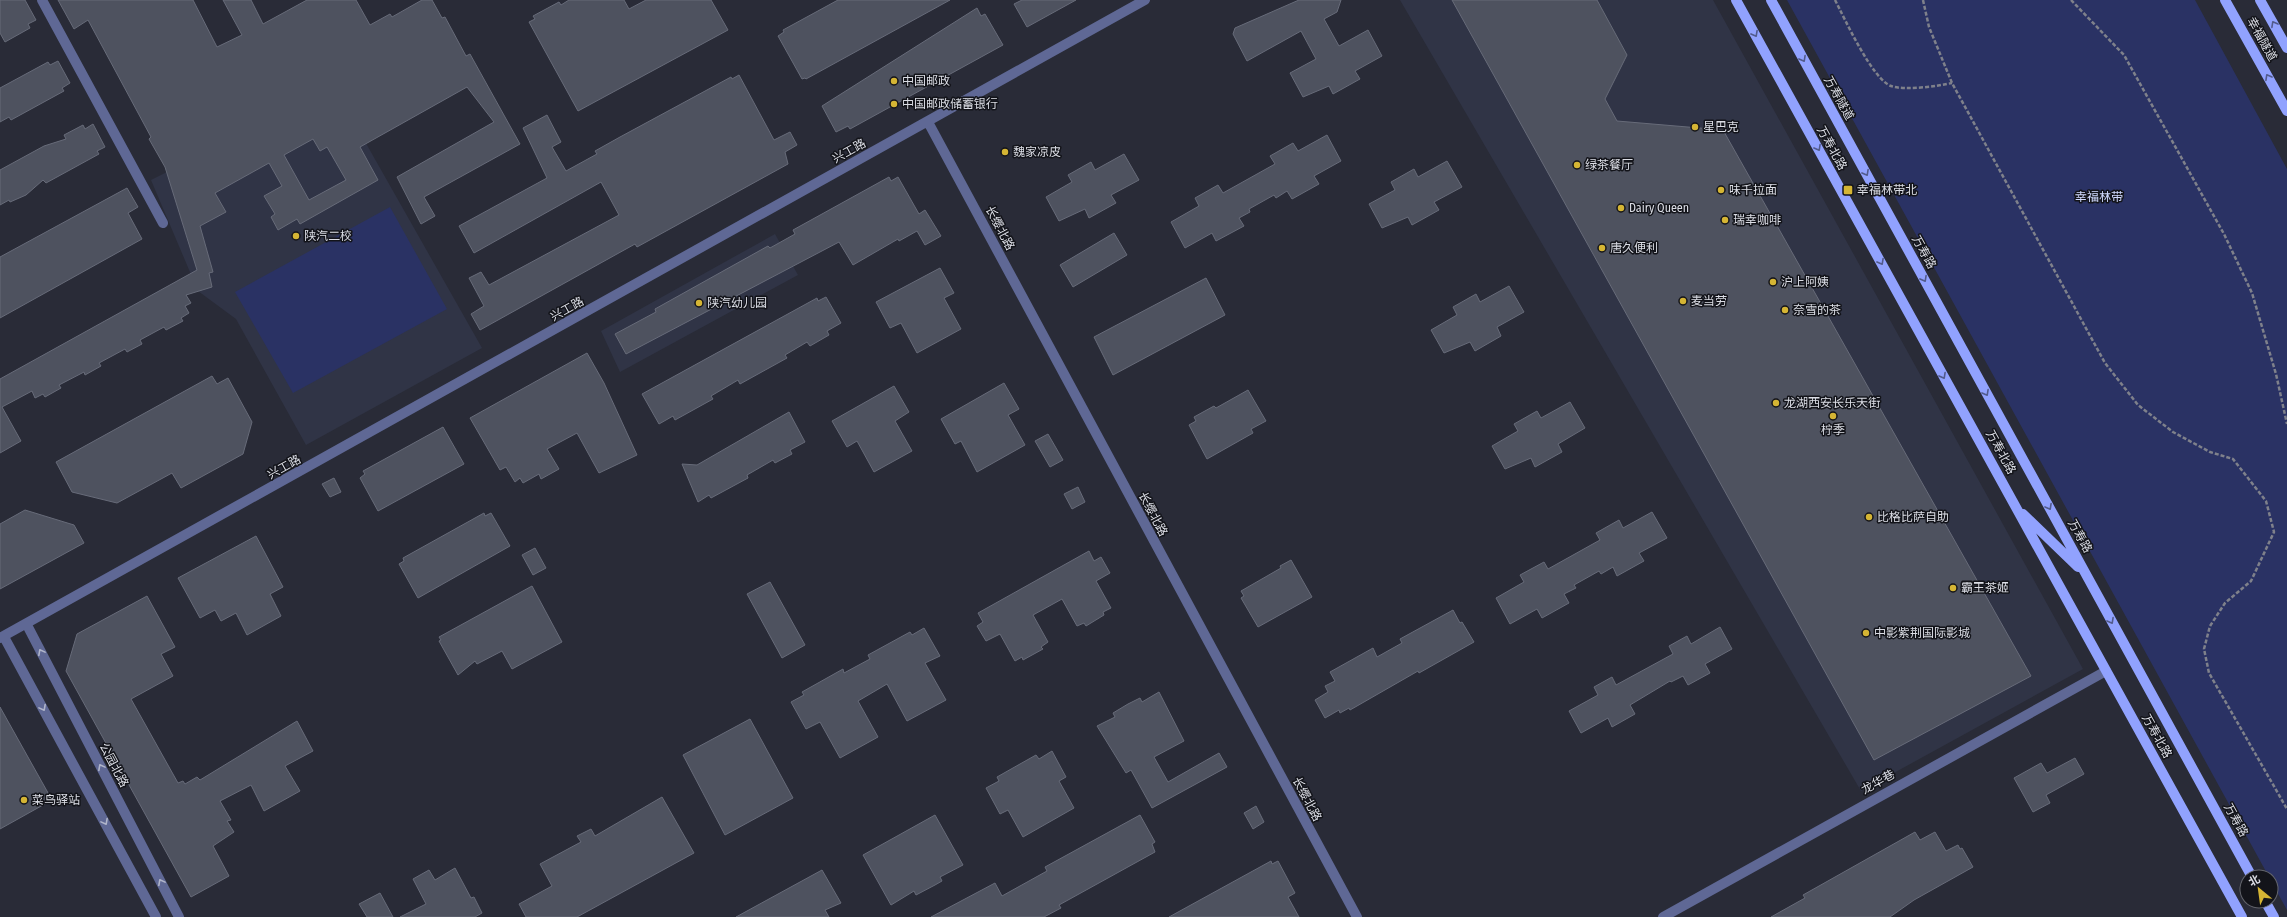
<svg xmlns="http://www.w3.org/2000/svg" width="2287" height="917" font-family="'Fira Sans Condensed','Noto Sans SC',sans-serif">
<rect width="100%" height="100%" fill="#292b37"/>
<!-- built -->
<path fill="#303446" d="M1400,0H1713L2083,669L1861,791Z
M342,101L482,348L306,445L236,319L198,291L151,180L185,163Z
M775,234L798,275L620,372L601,331Z"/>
<!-- green -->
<path fill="#2a3264" d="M1787,0H2195L2287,169V910L2271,881V877H2269Z
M390,207L447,309L293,393L235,292Z"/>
<!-- building -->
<path fill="#4e525f" stroke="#676b79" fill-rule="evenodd" d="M0,0H25L36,20L28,24L30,28L5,42L0,33Z
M58,0H193L217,47L242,35L223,0H251L263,24L307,0H356L370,25L390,14L392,17L422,0H432L442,18L445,17L466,56L470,54L520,144L424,197L435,216L421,224L397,177L494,122L467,87L360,147L378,180L300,224L297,219L278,230L271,217L275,214L264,196L282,186L269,163L215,193L226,212L200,226L213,272L209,273L212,287L186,295L191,303L185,306L189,313L181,318L183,321L166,330L164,327L140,340L142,344L127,352L125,349L99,363L101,366L85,375L84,372L59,385L61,388L45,397L43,394L35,398L32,391L2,407L21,441L0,453V379L197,270L165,167L149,139L151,137L88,20L74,29ZM313,139L320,151L327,147L346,180L309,200L284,155Z
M569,0H624L629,9L646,0H711L728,30L578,111L529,22L535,19L533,16L559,2L561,5Z
M838,0H950L806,79L805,78L802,79L778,36L784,32L783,30Z
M1022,0H1076L1027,27L1014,4Z
M1299,0H1341L1337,12L1324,19L1339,46L1368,30L1382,56L1355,71L1360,79L1333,94L1329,86L1303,97L1290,73L1316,59L1301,31L1247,61L1233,34L1235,28Z
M1452,0H1597L1627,55L1605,99L1617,121L1723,130L2031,676L1874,760Z
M977,8L981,16L985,14L1003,45L850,129L848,126L836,132L822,106Z
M58,61L70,83L62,88L64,91L11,120L9,117L0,122V88L48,62L50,65Z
M739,75L774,140L790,132L797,145L785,152L788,164L637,247L635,244L480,330L471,314L484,306L469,278L481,272L489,285L619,215L601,182L474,253L459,226L547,178L523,128L547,115L561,142L552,147L566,171L597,154L595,151L620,137L731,77L732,79Z
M93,124L105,147L97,151L99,154L46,183L43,180L26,195L10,202L9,200L0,205V170L44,146L66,139L64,135L83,125L85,129Z
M1327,135L1341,161L1314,176L1319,184L1292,199L1287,191L1276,198L1274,195L1249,209L1250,212L1239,218L1244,226L1216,241L1212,233L1185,248L1171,222L1199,206L1195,198L1218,185L1223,193L1275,164L1270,156L1293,143L1298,151Z
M1124,154L1139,180L1111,195L1116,203L1089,218L1085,209L1059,221L1046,197L1072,182L1068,175L1091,162L1095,170Z
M1447,161L1462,187L1434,202L1439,210L1412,225L1408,217L1382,228L1369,204L1395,190L1391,182L1414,169L1418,177Z
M889,177L891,181L898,177L919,214L925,210L941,236L925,245L917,231L899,241L898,239L853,265L839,242L626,354L615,334L656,312L655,309L768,246L770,248L795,234L793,230Z
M127,188L138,207L128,213L142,239L0,318V257Z
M1114,233L1127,255L1073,287L1060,265Z
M940,268L954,293L944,298L961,329L917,353L901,323L890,328L876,302Z
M1206,278L1225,315L1113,375L1094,337Z
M1509,286L1524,312L1497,327L1501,336L1475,351L1470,342L1444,353L1431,330L1457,315L1453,307L1476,294L1480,302Z
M826,297L841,323L827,331L829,335L810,346L807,342L785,355L787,358L740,384L738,380L711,396L713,399L675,420L673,416L659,424L642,394L817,298L818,301Z
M587,353L604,383L637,455L599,473L577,433L547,449L559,469L541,479L539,474L523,483L520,478L515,482L506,467L500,470L470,418Z
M212,376L217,384L228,378L252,422L243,454L181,488L172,473L117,503L72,492L56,462Z
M1004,383L1019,409L1008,415L1025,445L977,472L961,441L955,444L941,419Z
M894,386L909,412L895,421L912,451L874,472L857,441L847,447L832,421Z
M1248,390L1266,421L1251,429L1253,433L1207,459L1189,425L1196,421L1194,417L1214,406L1216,408Z
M1570,402L1585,428L1558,444L1562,452L1535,467L1531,458L1505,469L1492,446L1518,431L1514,424L1537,411L1541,418Z
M789,412L805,442L790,450L792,454L775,463L773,460L747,475L748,478L711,498L709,495L698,502L682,464L697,465Z
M443,427L464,464L378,511L360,478L365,474L363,471Z
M1048,434L1063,460L1050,467L1035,441Z
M334,478L341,492L330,497L322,484Z
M1078,487L1085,502L1072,509L1064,494Z
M25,510L74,525L84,543L0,589V524Z
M1652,512L1667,538L1639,553L1644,561L1617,576L1613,567L1601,574L1599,571L1574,585L1576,588L1564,594L1569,603L1542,618L1537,609L1510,624L1496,598L1524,582L1520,575L1544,562L1548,569L1600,540L1596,533L1619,520L1623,528Z
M484,513L485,516L491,513L510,546L418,598L399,564L404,561L403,558Z
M256,536L283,587L270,594L281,616L247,635L236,613L221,621L215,610L200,618L178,578Z
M535,548L546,568L533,575L522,555Z
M1089,551L1094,561L1101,557L1110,573L1096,581L1111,608L1103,612L1104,615L1086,626L1084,623L1077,626L1062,599L1033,615L1048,642L1041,647L1043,649L1023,660L1022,657L1015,661L1000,634L986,641L977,626L983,622L978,613Z
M1291,560L1312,597L1258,627L1241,598L1244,596L1241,591L1281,568L1280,566Z
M770,582L805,645L782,658L747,594Z
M532,586L562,642L512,669L502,651L477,664L475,661L458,675L439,641L441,640L439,637Z
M147,596L175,647L161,654L173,676L131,699L178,783L183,781L185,784L197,777L200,780L297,721L313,751L285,766L300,791L264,811L251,785L220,801L231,820L227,821L234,832L213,846L229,876L191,897L66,671L77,634Z
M1453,610L1460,623L1462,622L1474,642L1419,673L1418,671L1350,710L1349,708L1340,713L1339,710L1325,718L1315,700L1328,692L1325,686L1335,681L1330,672L1373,648L1377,657L1402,643L1400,639Z
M1720,627L1732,649L1705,664L1710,673L1688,685L1683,676L1671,682L1670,681L1630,705L1635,714L1612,727L1608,718L1581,733L1569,711L1598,695L1594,687L1612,677L1616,685L1673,654L1669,646L1687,636L1691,644Z
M924,628L940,656L925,663L946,700L907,721L887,684L858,701L878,737L840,758L820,722L806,729L791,702L804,695L802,692L843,669L844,673L870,659L868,655L910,632L912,635Z
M1159,692L1184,741L1154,757L1168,782L1219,753L1227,767L1152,808L1131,770L1126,773L1097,726L1115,717L1113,713L1128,704L1140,698L1142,702Z
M0,707L52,800L0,829Z
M750,719L793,798L725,835L683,755Z
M1052,751L1066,777L1059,781L1074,808L1023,837L1008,810L1000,814L986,788L999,781L997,777L1020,764L1036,755L1039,759Z
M2075,758L2084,774L2046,795L2050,803L2033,812L2014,778L2041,763L2047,773Z
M662,797L694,853L577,917H526L519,904L552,886L540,864L581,842L577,836L591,829L595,836Z
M1256,806L1264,822L1253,829L1244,813Z
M935,815L963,865L940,877L942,881L935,885L916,895L914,891L891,905L863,855Z
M1140,815L1155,842L1152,844L1155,852L1059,905L1061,908L1044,917H931L995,883L1002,896L1047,871L1045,867Z
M1915,832L1920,840L1935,832L1946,851L1958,845L1960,849L1962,848L1973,867L1914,900L1890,917H1771L1805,898L1803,895Z
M1271,861L1272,864L1278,861L1295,893L1288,897L1299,917H1169Z
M455,868L471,898L474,897L482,913L475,917H400L426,904L413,879L429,870L435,880Z
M822,870L841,903L825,910L829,917H736Z
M380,893L393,917H367L359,904Z"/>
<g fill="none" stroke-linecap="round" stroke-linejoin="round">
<!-- path -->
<path stroke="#7f818b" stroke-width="2.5" stroke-dasharray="4 2" stroke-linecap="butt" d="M1835,0C1845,19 1872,79 1891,86C1905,91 1938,86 1952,83
M1923,0L1929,27L1952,83L2105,363L2138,405L2173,432L2210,452L2233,459L2266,501L2274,532L2251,581L2225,603L2210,626L2204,649L2209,673L2287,809
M2071,0L2124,55L2224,234L2252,293L2276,374L2287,424"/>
<!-- minor -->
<path stroke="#5f6895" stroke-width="10" d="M42,0L163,223
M928,122L1357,917
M27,625L179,917
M4,637L156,917
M0,638L1145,0
M1663,917L2106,671"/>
<!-- major -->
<path stroke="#91a2fe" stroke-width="10" d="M1736,0L2242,917
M1771,0L2252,877
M2225,0L2287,111
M2260,0L2287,48
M2023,514L2078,567
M2265,901L2274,917"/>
</g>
<!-- one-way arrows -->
<defs><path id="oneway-chevron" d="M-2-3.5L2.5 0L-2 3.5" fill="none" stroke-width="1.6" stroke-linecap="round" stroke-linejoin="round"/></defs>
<g stroke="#525b8c">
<use href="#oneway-chevron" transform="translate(2274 24) rotate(-119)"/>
<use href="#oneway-chevron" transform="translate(1755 34) rotate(61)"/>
<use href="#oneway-chevron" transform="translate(1803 59) rotate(61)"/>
<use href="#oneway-chevron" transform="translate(2268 77) rotate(-119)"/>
<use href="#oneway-chevron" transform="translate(1818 148) rotate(61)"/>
<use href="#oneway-chevron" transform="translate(1866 173) rotate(61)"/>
<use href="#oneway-chevron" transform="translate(1881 262) rotate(61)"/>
<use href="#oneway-chevron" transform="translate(1924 279) rotate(61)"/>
<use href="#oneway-chevron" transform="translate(1943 376) rotate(61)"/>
<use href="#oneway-chevron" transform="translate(1986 393) rotate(61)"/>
<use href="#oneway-chevron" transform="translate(2049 507) rotate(61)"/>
<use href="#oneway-chevron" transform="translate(2111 621) rotate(61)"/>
</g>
<g stroke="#b0b5ca">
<use href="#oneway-chevron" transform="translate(41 652) rotate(-118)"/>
<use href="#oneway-chevron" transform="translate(43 708) rotate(62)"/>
<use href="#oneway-chevron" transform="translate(101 767) rotate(-118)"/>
<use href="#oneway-chevron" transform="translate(105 822) rotate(62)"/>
<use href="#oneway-chevron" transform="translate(161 882) rotate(-118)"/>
</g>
<!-- markers -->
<g fill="#d5b534" stroke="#13141a" stroke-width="1.5">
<circle cx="894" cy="81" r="4"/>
<circle cx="894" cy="104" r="4"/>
<circle cx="1695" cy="127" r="4"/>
<circle cx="1005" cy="152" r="4"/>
<circle cx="1577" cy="165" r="4"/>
<circle cx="1721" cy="190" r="4"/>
<rect x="1843" y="185" width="10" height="10" rx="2"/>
<circle cx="1621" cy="208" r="4"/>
<circle cx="1725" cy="220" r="4"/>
<circle cx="296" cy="236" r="4"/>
<circle cx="1602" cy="248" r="4"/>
<circle cx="1773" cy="282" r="4"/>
<circle cx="1683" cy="301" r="4"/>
<circle cx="699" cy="303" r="4"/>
<circle cx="1785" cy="310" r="4"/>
<circle cx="1776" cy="403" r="4"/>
<circle cx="1833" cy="416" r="4"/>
<circle cx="1869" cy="517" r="4"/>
<circle cx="1953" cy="588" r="4"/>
<circle cx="1866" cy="633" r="4"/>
<circle cx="24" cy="800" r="4"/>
</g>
<g text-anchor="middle" stroke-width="3" stroke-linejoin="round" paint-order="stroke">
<!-- street labels -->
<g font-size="12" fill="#dcdee6" stroke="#13141a">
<text transform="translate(2262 39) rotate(61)" y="4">幸福隧道</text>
<text transform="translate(1839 98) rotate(61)" y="4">万寿隧道</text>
<text transform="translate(1832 148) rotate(61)" y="4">万寿北路</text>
<text transform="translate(849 151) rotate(-29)" y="4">兴工路</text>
<text transform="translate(1000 228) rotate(62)" y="4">长缨北路</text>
<text transform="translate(1924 252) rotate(61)" y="4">万寿路</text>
<text transform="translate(567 309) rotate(-29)" y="4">兴工路</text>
<text transform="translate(2001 452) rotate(61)" y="4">万寿北路</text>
<text transform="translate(284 467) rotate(-29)" y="4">兴工路</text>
<text transform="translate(1153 514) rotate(62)" y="4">长缨北路</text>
<text transform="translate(2080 536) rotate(61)" y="4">万寿路</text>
<text transform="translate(2157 736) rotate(61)" y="4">万寿北路</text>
<text transform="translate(114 765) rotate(62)" y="4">公园北路</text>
<text transform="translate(1878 782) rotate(-29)" y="4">龙华巷</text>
<text transform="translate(1307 799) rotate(62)" y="4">长缨北路</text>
<text transform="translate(2236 820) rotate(61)" y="4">万寿路</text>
</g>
<!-- poi labels -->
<g font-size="12" fill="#dcdee6" stroke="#13141a" text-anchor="start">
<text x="902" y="85">中国邮政</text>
<text x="902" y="108">中国邮政储蓄银行</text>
<text x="1703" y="131">星巴克</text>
<text x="1013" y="156">魏家凉皮</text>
<text x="1585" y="169">绿茶餐厅</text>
<text x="1729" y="194">味千拉面</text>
<text x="1857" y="194">幸福林带北</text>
<text x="1629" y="212">Dairy Queen</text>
<text x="1733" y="224">瑞幸咖啡</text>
<text x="304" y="240">陕汽二校</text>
<text x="1610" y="252">唐久便利</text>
<text x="1781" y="286">沪上阿姨</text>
<text x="1691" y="305">麦当劳</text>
<text x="707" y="307">陕汽幼儿园</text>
<text x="1793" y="314">奈雪的茶</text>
<text x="1784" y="407">龙湖西安长乐天街</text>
<text x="1833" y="434" text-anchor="middle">柠季</text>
<text x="1877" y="521">比格比萨自助</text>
<text x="1961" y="592">霸王茶姬</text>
<text x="1874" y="637">中影紫荆国际影城</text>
<text x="32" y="804">菜鸟驿站</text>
</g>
<!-- park labels -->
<g font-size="12" fill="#d1daff" stroke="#13141a">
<text x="2099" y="201">幸福林带</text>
</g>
</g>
<!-- north arrow -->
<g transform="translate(2259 889) rotate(331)"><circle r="19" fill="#13141a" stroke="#63656c"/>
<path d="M0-3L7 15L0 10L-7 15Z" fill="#d5b534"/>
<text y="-6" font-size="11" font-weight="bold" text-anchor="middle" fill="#dcdee6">北</text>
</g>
</svg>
